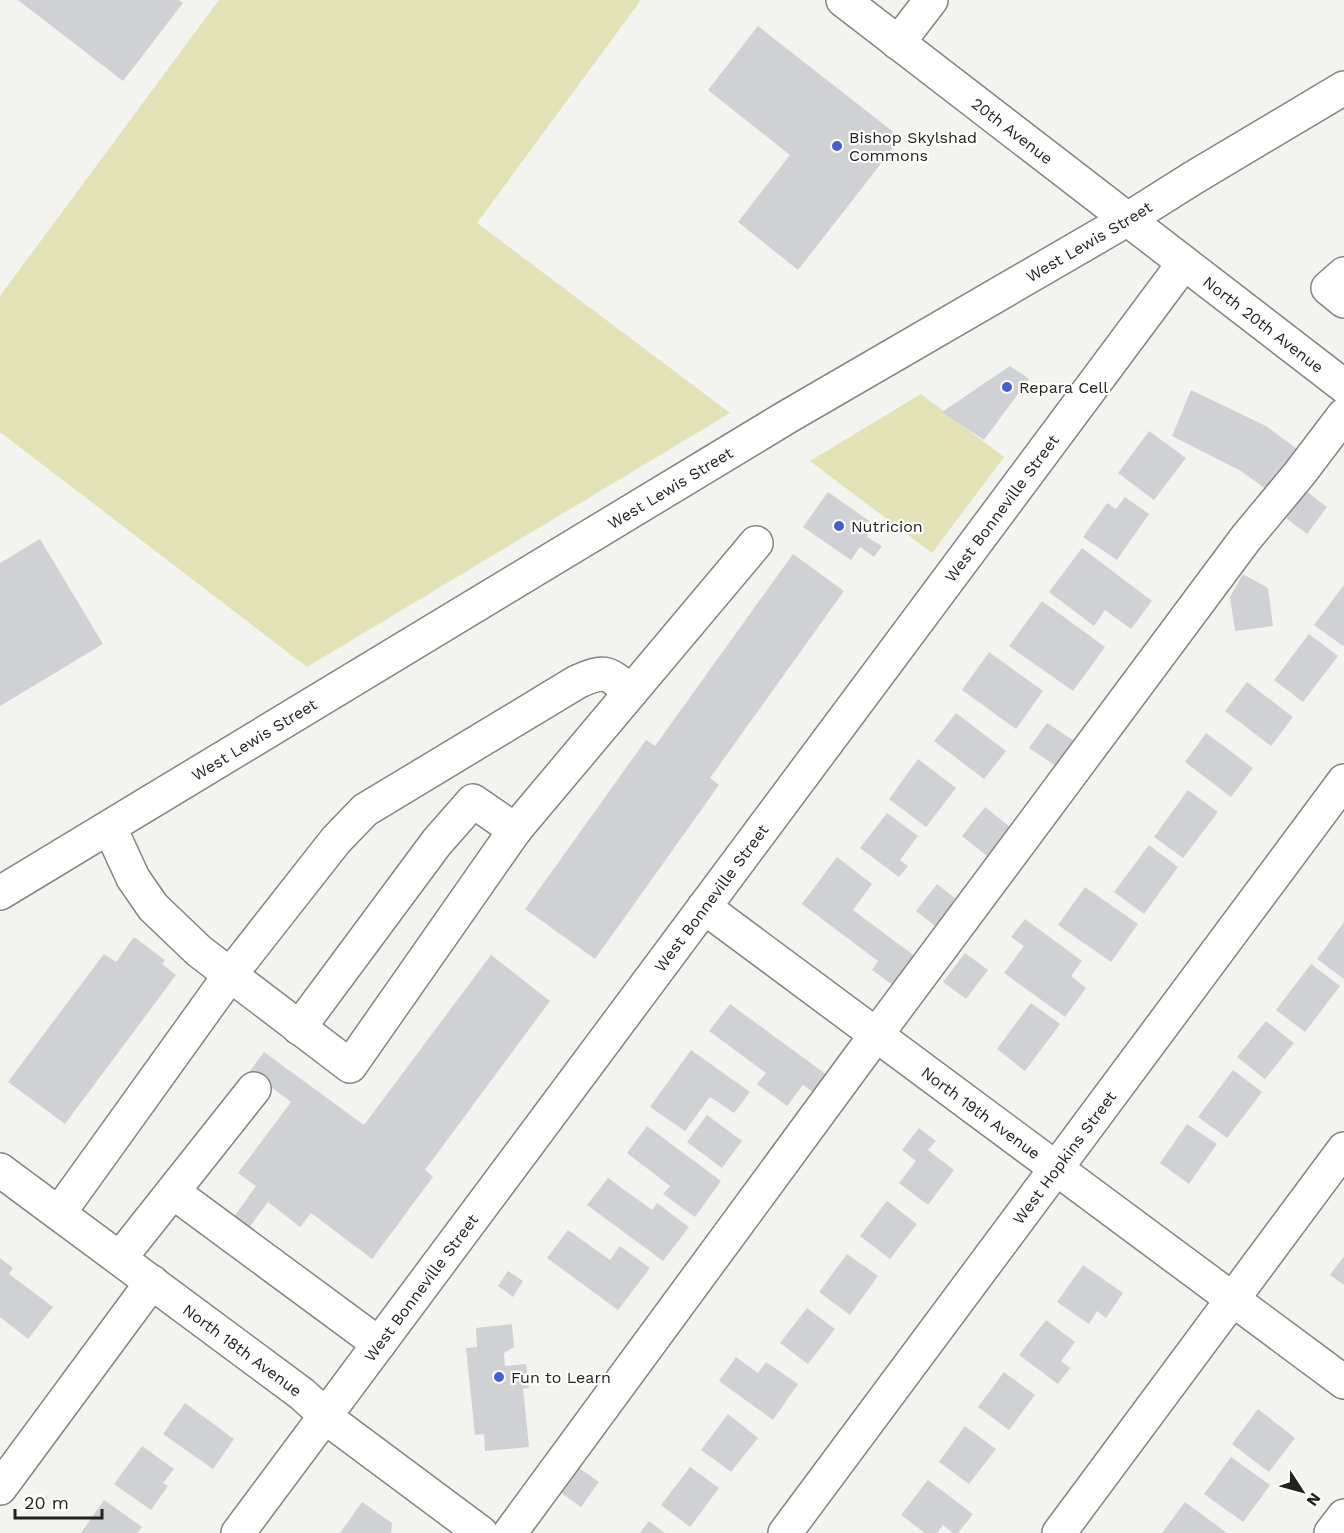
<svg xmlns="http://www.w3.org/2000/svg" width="1344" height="1533" font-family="'Work Sans',sans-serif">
<rect width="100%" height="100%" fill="#f3f3ef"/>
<!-- green -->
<path fill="#e2e2b6" d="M219,0H641L477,223L730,413L307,667L0,432V296Z
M921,394L1004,457L932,553L810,461Z"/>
<!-- building -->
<path fill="#d0d1d4" d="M18,0H179L183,3L123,81Z
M758,26L901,138L798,270L738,222L790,155L708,90Z
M1010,366L1029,379L984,440L942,412Z
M1191,390L1266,426L1300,451L1271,493L1241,471L1172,436Z
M1149,431L1186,458L1154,500L1118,473Z
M1306,491L1327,507L1307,534L1286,518Z
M828,492L875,525L867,537L882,546L874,557L860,547L851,560L803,527Z
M1125,497L1149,514L1117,560L1083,537L1107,503L1116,509Z
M40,539L103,644L0,706V563Z
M1082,548L1152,601L1131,629L1105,610L1094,626L1049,592Z
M793,554L844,591L710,778L719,785L595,959L525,909L646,740L655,746Z
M1243,574L1268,588L1273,626L1235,631L1230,597Z
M1344,585V645L1343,646L1314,625Z
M1042,601L1105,647L1073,691L1009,646Z
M1309,634L1338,656L1303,702L1274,680Z
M989,652L1043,691L1016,729L962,690Z
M1247,682L1293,717L1271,746L1225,711Z
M956,713L1006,751L984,779L934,741Z
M1047,723L1079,744L1062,770L1029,748Z
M1206,733L1253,768L1231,797L1185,762Z
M918,759L956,788L926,827L889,799Z
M1188,790L1218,812L1183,858L1154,837Z
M985,807L1015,831L992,860L962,836Z
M887,813L918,836L900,860L908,866L899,877L860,848Z
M1149,845L1178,867L1144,914L1114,892Z
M837,857L872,884L853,910L920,960L898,989L872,970L878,961L802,904Z
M937,884L961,903L940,930L916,911Z
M1085,887L1138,924L1111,962L1058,925Z
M1025,919L1082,961L1071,976L1086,988L1065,1017L1004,973L1024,946L1011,937Z
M1344,922V979L1317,959Z
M134,937L165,960L162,964L176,975L65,1124L8,1082L104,954L116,962Z
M965,953L988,970L966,999L943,982Z
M491,955L550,1001L425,1170L433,1177L372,1259L311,1213L300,1227L268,1202L246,1232L231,1221L256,1186L238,1173L291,1102L250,1071L264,1052L364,1125Z
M1311,964L1340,986L1305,1032L1276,1010Z
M1031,1003L1060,1024L1025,1071L997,1049Z
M730,1004L827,1075L814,1093L803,1085L787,1106L757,1084L766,1073L709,1031Z
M1266,1021L1294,1043L1265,1079L1237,1057Z
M691,1050L750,1092L734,1113L710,1097L685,1131L650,1107Z
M1233,1070L1262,1092L1227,1138L1198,1117Z
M707,1115L742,1141L722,1168L687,1142Z
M1187,1124L1217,1144L1189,1184L1160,1163Z
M647,1126L721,1181L695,1217L663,1194L670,1186L627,1153Z
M919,1128L936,1141L928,1150L954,1170L928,1205L899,1183L916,1161L902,1150Z
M608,1178L652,1210L657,1203L689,1227L663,1261L587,1205Z
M887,1201L917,1224L890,1259L860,1236Z
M568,1230L610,1260L620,1246L650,1268L618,1310L547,1258Z
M847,1254L878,1276L850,1315L819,1292Z
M1344,1256V1285L1330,1275Z
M0,1258L13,1268L9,1274L53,1307L28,1339L0,1317Z
M1083,1265L1123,1293L1106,1318L1097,1311L1089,1324L1057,1302Z
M508,1271L523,1281L513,1297L498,1286Z
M807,1308L835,1329L808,1364L780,1343Z
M1046,1320L1075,1342L1061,1361L1070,1368L1058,1384L1019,1355Z
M512,1324L514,1347L504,1353L505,1366L526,1364L529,1388L523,1389L529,1447L485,1451L484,1434L475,1435L466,1348L477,1347L476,1328Z
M736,1357L758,1373L766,1362L798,1384L773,1420L719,1381Z
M1004,1372L1035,1395L1009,1430L978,1407Z
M185,1403L234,1439L213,1469L163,1434Z
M1258,1409L1295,1438L1269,1472L1232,1444Z
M728,1414L758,1438L731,1472L701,1450Z
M965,1426L996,1449L969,1484L939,1462Z
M142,1446L174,1469L163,1483L168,1486L151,1510L114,1484Z
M1231,1457L1270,1485L1243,1522L1204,1494Z
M690,1467L719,1488L690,1527L661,1505Z
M579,1468L599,1482L581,1507L561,1493Z
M928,1480L973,1514L958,1533H953L943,1525L937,1533H925L901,1515Z
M104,1500L142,1527L137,1533H81Z
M362,1502L392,1523L391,1533H340Z
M1185,1502L1227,1533H1162Z
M649,1521L665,1533H640Z"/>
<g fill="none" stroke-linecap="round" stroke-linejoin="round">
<!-- minor casing -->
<g stroke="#848481" stroke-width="36">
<g id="minor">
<path d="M898,43L931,0"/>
<path d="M1344,274L1328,288L1344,301"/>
<path d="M110,828L133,878L153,907L199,951L350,1066L515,830L756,543"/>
<path id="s1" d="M704,907L1344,1382"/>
<path d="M299,1028L437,842L473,801L515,830"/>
<path id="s2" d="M0,1170L302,1394L336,1425L481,1533"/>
<path d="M173,1192L379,1344"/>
<path d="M59,1213L230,975L336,840L365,810L577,682C606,669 607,672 631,692"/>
<path d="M120,1258L254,1089"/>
<path d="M0,1488L152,1282"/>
<path id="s3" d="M238,1533L1184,263"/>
<path d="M510,1533L859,1058L1246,538L1300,473L1344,415"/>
<path id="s4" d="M785,1533L1344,781"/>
<path d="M1059,1533L1344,1149"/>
<path d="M1331,1533L1344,1516"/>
</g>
</g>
<!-- major casing -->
<g stroke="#848481" stroke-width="36">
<g id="major">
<path id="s5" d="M843,0L1344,386"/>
<path id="s6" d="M0,893L787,417L1128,219L1193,178L1344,88"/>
</g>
</g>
<!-- minor -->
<use href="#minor" stroke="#fff" stroke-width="33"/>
<!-- major -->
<use href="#major" stroke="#fff" stroke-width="33"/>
</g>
<!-- markers -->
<g fill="#455fd3" stroke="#fffffe" stroke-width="2">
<circle cx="837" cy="146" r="6"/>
<circle cx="1007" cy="387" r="6"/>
<circle cx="839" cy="526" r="6"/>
<circle cx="499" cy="1377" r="6"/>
</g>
<g text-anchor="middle" stroke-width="4.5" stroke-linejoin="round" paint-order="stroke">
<!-- street labels -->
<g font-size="16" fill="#222221" stroke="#fffffe">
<text dy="6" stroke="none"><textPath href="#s5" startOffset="214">20th Avenue</textPath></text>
<text dy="6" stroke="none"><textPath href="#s6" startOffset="1269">West Lewis Street</textPath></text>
<text dy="6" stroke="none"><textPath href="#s5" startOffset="531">North 20th Avenue</textPath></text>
<text dy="6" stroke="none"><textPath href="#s6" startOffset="783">West Lewis Street</textPath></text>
<text dy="6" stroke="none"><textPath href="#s3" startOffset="1278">West Bonneville Street</textPath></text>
<text dy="6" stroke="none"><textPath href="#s6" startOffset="297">West Lewis Street</textPath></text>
<text dy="6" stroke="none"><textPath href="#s3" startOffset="792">West Bonneville Street</textPath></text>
<text dy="6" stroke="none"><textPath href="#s1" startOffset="345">North 19th Avenue</textPath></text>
<text dy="6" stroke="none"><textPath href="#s4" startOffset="468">West Hopkins Street</textPath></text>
<text dy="6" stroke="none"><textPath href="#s3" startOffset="306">West Bonneville Street</textPath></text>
<text dy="6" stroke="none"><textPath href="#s2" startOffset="302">North 18th Avenue</textPath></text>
</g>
<!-- poi labels -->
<g font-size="16" fill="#222221" stroke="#fffffe" text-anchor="start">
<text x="849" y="143">Bishop Skylshad<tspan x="849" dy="18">Commons</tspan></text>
<text x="1019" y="393">Repara Cell</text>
<text x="851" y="532">Nutricion</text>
<text x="511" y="1383">Fun to Learn</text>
</g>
</g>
<!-- north arrow -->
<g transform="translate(1302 1491) rotate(126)" stroke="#fffffe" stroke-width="4.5" paint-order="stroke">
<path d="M0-4.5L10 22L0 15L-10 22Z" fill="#222221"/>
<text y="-9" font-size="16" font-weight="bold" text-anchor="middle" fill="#222221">N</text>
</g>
<!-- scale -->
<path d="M15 1509v9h87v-9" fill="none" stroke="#222221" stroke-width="3"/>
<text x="24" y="1509" font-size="18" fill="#222221" stroke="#fffffe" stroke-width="4.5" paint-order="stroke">20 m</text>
</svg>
